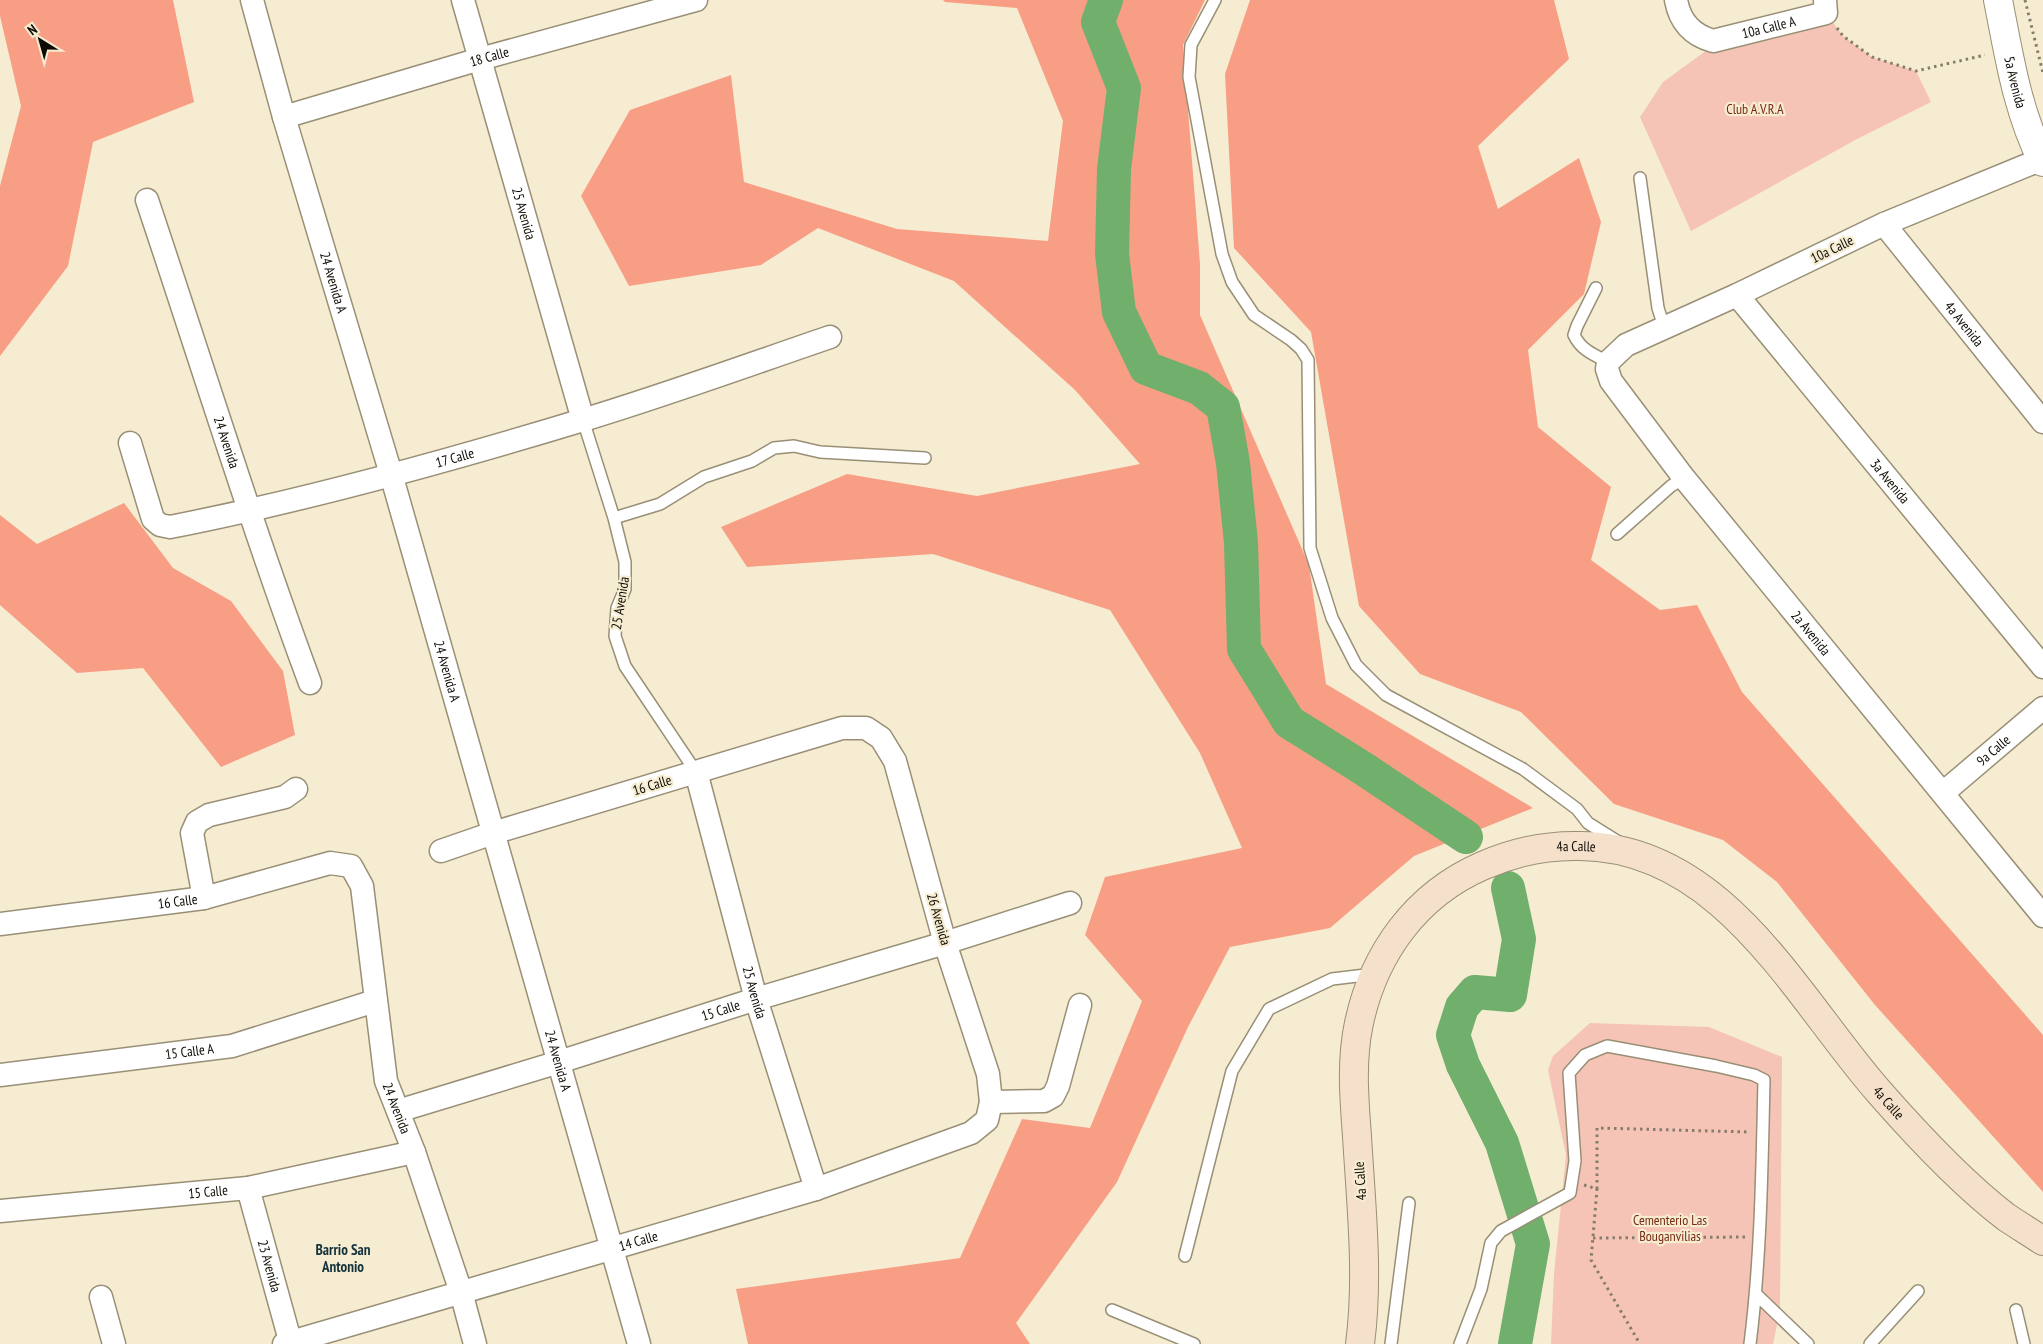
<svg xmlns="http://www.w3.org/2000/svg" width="2043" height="1344" font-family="'PT Sans Narrow',sans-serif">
<rect width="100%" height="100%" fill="#f6ecd1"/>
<!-- green -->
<path fill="#f5c4b6" d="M1826,13L1843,36L1872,57L1916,71L1931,102L1857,139L1691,231L1640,117L1663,82L1721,40Z
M1590,1023L1709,1027L1782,1057L1780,1310L1773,1344H1551L1554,1274L1566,1155L1548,1070L1553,1056Z"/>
<!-- forest -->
<path fill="#f89e85" d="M0,0H173L194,102L93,142L68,266L0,356V186L21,106L0,16Z
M943,0H1205L1183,45L1200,264V315L1309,565L1326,684L1533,808L1414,856L1330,928L1230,947L1188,1027L1117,1182L1016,1323L1030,1344H748L736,1289L960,1258L1022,1119L1090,1128L1142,1001L1085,935L1105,877L1242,848L1200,753L1110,610L933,554L747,567L721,527L847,474L977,496L1140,464L1075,390L954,281L818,228L761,265L629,286L581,196L630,110L731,75L744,182L897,229L1048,241L1063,121L1017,8L945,2Z
M1250,0H1554L1569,59L1478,146L1498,209L1579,158L1601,222L1584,294L1528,350L1538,427L1611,487L1591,560L1660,610L1697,605L1742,692L2043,1035V1192L1875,1005L1777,882L1723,840L1614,804L1521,712L1420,674L1359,606L1311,332L1234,248L1225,74Z
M124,503L173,568L231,601L283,671L295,735L221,767L143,668L77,673L0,605V515L37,544Z"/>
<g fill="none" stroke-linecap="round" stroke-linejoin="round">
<!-- river -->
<path stroke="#71af6c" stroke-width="34" d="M1106,0L1098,22L1124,88L1114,169L1112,254L1119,312L1146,368L1199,388L1223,407L1233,463L1241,543L1244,649L1289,722L1364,769L1466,837
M1508,888L1519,939L1510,995L1475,992L1462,1007L1453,1035L1463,1065L1502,1143L1533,1244L1515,1344"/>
<!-- service casing -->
<g stroke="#998f76" stroke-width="14">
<path id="service" d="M1215,0L1191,45L1189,77L1222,254L1232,282L1254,315L1291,340L1301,349L1308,360L1310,548L1332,618L1356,665L1386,695L1523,769L1577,809L1588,823L1620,843
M1640,178L1658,308L1664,327
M1596,288L1577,326L1574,335C1581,350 1594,355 1608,362
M583,420L614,518L625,562V589L617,608L615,636L625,666L696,772
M614,518L660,504L704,477L752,461L774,448L794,446L820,452L925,458
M1617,534L1671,486L1684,478
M1185,1256L1232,1071L1269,1009L1332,979L1374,974
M1757,1295L1808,1344
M1112,1310L1194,1344
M2016,1310L2024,1344
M1391,1344L1409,1203
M1460,1344L1481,1289L1491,1243L1501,1231L1570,1193L1575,1161L1569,1073L1585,1055L1607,1046L1716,1066L1754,1075L1764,1080C1762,1168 1761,1257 1750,1344
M1870,1344L1918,1291"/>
</g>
<!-- minor casing -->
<g stroke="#998f76" stroke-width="25">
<g id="minor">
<path id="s1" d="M252,0L284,117L391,474L639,1344"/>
<path id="s2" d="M463,0L583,420"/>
<path id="s3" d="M1676,0C1680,22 1692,35 1713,41L1826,13L1825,0"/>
<path id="s4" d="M284,117L480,59L696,0"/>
<path id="s5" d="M2042,159L1884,224L1737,295L1626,345L1608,362L1607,369L1611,381L1684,478L2043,916"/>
<path id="s6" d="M147,200C201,361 251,524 310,683"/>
<path id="s7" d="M1884,224L2043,422"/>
<path id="s8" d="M1737,295L2043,667"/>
<path id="s9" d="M130,443L153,519L160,525L170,527C308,500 448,461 583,420C666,395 748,365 830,337"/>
<path id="s10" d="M696,772L756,999L816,1189"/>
<path id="s11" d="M1943,793L2043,708"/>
<path d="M204,898L192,833L197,822L209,815L285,797L296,789"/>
<path id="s12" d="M0,924L204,898L330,863L351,866L362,886L386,1081L414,1152L461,1292L475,1344"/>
<path id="s13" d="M0,1075L232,1046L375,1001"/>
<path d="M991,1102L1044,1101L1053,1096L1058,1086L1080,1005"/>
<path id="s14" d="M398,1111L559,1062L756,999L945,943L1070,903"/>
<path id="s15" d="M248,1188L291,1344"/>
<path id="s16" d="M0,1211L248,1188L414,1152"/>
<path d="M101,1297L114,1344"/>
<path id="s17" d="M284,1344L816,1189L971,1133L987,1120L991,1102L988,1074L945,943L895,761L881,738L866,728H842L493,833L441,851"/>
</g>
</g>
<!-- tertiary casing -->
<g stroke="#998f76" stroke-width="30">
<g id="tertiary">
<path id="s18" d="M1998,0C2009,55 2017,111 2043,162"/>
</g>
</g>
<!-- secondary casing -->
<g stroke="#998f76" stroke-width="30">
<g id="secondary">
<path id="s19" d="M1360,1344C1369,1275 1361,1205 1357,1136C1354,1098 1351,1060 1359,1023C1374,953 1416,895 1482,866C1514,852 1545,845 1580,846C1724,847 1797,999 1880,1093C1916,1134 1963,1184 2006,1217C2018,1225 2031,1233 2043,1241"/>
</g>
</g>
<!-- path -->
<path stroke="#847d6c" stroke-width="3" stroke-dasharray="2.5 4" stroke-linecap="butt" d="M2025,0L2043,73
M1837,28L1843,36L1872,57L1916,71L1985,55
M1584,1185L1597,1189L1591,1260L1640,1344
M1597,1189V1128L1750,1132
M1593,1238L1747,1237"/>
<!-- service -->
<use href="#service" stroke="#fff" stroke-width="11"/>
<!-- minor -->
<use href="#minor" stroke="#fff" stroke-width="22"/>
<!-- tertiary -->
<use href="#tertiary" stroke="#fff" stroke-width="28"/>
<!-- secondary -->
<use href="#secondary" stroke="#f5e0cb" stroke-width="28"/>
</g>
<g text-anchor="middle" stroke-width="4.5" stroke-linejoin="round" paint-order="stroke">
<!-- street labels -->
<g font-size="14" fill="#0e0b04" stroke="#f6ecd1">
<text dy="5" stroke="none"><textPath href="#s3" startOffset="116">10a Calle A</textPath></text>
<text dy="5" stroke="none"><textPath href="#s4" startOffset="214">18 Calle</textPath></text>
<text dy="5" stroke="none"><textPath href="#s18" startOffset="84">5a Avenida</textPath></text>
<text dy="5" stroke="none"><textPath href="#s2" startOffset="222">25 Avenida</textPath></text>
<text transform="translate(1832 249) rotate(-26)" y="5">10a Calle</text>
<text dy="5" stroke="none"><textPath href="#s1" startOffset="294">24 Avenida A</textPath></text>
<text dy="5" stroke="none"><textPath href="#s7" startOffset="128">4a Avenida</textPath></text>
<text dy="5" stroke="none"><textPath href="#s6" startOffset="255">24 Avenida</textPath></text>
<text dy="5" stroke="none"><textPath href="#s9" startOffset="392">17 Calle</textPath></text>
<text dy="5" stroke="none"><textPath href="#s8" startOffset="241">3a Avenida</textPath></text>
<text transform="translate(620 603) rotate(-81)" y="5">25 Avenida</text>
<text dy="5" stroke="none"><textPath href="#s5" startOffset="822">2a Avenida</textPath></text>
<text dy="5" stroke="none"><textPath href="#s1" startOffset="699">24 Avenida A</textPath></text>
<text dy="5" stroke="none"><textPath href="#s11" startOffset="66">9a Calle</textPath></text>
<text transform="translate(652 785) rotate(-17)" y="5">16 Calle</text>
<text dy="5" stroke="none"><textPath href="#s19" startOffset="626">4a Calle</textPath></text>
<text dy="5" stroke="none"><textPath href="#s12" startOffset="179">16 Calle</textPath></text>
<text transform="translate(939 919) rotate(74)" y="5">26 Avenida</text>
<text dy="5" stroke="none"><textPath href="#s10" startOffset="228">25 Avenida</textPath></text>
<text dy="5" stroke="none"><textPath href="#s14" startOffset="338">15 Calle</textPath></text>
<text dy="5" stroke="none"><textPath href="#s13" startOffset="191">15 Calle A</textPath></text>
<text dy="5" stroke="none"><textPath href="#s1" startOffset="1104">24 Avenida A</textPath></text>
<text dy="5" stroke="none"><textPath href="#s19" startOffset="1046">4a Calle</textPath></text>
<text dy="5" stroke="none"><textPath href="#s12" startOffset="606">24 Avenida</textPath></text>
<text transform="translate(1360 1181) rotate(-94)" y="5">4a Calle</text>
<text dy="5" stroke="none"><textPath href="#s16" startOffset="209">15 Calle</textPath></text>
<text dy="5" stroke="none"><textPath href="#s17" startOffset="369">14 Calle</textPath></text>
<text dy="5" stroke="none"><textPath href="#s15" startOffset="81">23 Avenida</textPath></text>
</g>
<!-- park labels -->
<g font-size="14" fill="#782a13" stroke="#f6ecd1">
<text x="1755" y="114">Club A.V.R.A</text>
<text x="1670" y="1225">Cementerio Las<tspan x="1670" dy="16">Bouganvilias</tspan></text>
</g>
<!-- neighbourhood labels -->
<g font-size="15" font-weight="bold" fill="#16343e" stroke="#f6ecd1">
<text x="343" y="1255">Barrio San<tspan x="343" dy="17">Antonio</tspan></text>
</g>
</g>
<!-- north arrow -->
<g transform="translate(40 40) rotate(323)" stroke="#f6ecd1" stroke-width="4" paint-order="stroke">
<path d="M0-4L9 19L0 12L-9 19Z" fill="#0e0b04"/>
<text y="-8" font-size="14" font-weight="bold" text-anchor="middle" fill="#0e0b04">N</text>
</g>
</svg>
